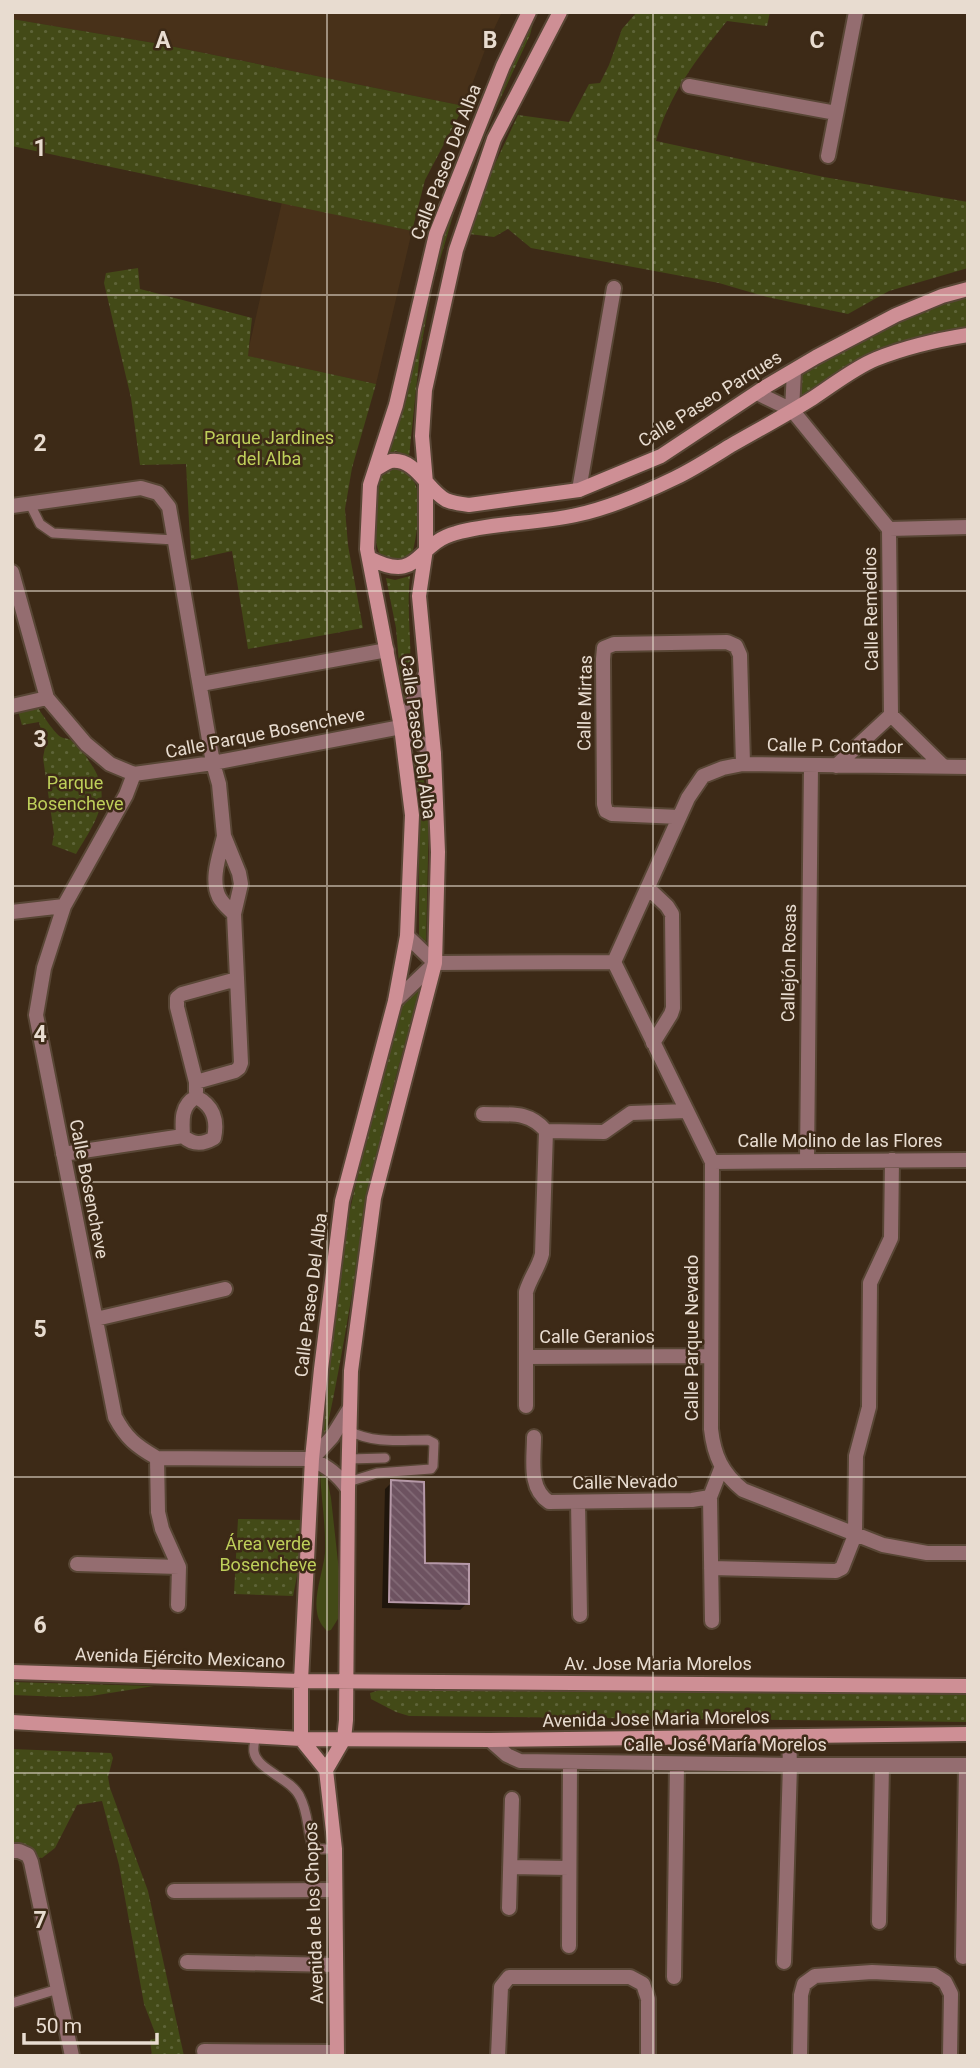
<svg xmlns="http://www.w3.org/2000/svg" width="980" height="2068" font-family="Roboto,sans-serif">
<defs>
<pattern id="park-dots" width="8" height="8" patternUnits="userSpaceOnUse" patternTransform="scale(1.75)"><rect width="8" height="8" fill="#434a17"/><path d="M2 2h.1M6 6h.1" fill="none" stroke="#5e6438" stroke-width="1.8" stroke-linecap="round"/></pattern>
<pattern id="building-back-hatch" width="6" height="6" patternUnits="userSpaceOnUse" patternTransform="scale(1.75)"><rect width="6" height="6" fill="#6d5260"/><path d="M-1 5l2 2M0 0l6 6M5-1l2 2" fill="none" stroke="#826a76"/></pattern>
</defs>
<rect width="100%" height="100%" fill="#3d2a17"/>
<!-- built -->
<path fill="#483119" d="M12,12H502L488,42L464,106L160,44L12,19Z
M282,202L412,231L376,384L247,356Z"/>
<!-- grass -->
<path fill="#434a17" d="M320,1471L326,1473L331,1498L341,1589V1614L331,1630L327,1631C322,1626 318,1620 317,1612C314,1594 323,1572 325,1553C326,1525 321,1498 320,1471Z"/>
<!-- park -->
<path fill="url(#park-dots)" d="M532,12H536L530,35L484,134L458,199L433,283L420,352L409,457L396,451L386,455L440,234Z
M637,12H770L767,26L727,21C697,58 669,95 656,141L824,177L968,202V268L889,291L848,314L767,297L719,283L531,248L508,229L494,237L469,234L492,170L518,115L569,122L589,84L600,83L609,65L622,29Z
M12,19L160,44L464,106L425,180L412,231L12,146Z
M138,268L140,289L252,318L248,356L376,384L352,468L345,509L348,545L363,628L248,649L232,551L191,560L186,464L140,465L131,398L104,283L106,273Z
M968,295V330L870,356L797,399L800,372L928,305Z
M389,468C395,468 400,466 405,470C427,484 417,534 412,555L399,564C394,563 386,561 383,558C370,547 373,490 381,476C383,474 387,470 389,468Z
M410,576C405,621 417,666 405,710L402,697L396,628L386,578L395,580Z
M38,708C42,714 55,734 61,737C64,739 68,738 71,740C78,744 85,754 89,761C115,797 96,821 76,854L52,845L54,834L43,758L45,747L39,722L22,725L18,711Z
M408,738L426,787L429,815L426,946L423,944L419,935V832Z
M427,981C412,1016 403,1051 393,1088C363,1202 351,1321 325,1437L320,1427L344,1236L367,1135L401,1007L409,993Z
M238,1519L305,1520L300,1561L293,1596L234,1594Z
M12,1682L154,1686L91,1696L63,1697L12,1695Z
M383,1689L968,1693V1722L409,1716L396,1712L371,1699L370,1693Z
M12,1749L111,1753L113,1758L108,1777L110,1788L148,1891L184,2056H152L150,2040L157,2038L144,2004L119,1865L102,1801L77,1805L55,1848L42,1858L12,1853Z"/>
<!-- shadow -->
<path fill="#0007" d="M392,1482L423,1565L467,1603L460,1610L382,1608L385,1489Z"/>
<!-- building -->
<path fill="url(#building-back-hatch)" stroke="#b699a8" stroke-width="2" d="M391,1480L424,1482L425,1563L469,1564V1604L389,1602Z"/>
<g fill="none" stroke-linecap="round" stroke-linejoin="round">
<!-- lane casing -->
<g stroke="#584635" stroke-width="12">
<path id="lane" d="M30,504L40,524L53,533L175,540
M349,1459L385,1458
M348,1482L377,1473L431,1469L433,1466L434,1443L428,1440C400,1440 375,1444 349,1431
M256,1735C255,1740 253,1747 254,1752C257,1770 291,1778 300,1797C308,1812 307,1828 312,1844L319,1849H335
M12,2003L58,1989"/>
</g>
<!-- street casing -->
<g stroke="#584635" stroke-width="18">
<path id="street" d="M689,86L836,113
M828,156L856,12
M757,393L792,410L889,529L891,715L944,767
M792,410L794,371
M579,490L614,288
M12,506L141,488L158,493L169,507L213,763L219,784L224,836L239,873L241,884L234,914L241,1063L239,1068L235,1071L196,1082
M889,529L968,527
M12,572L47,698L86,744L110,764L134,774L213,763L401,727
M201,684L387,650
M12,706L47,698
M401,727L426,673
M401,727L434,754
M836,766L891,715
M968,767L743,764L723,768L703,776L688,798L614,962L712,1162L711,1429C714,1456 722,1473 743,1490L883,1545L927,1553H968
M134,774L126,795L64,906L44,968L36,1015L115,1417C126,1438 136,1446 157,1458L312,1459C327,1467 338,1474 348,1489
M679,817L612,814L606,811L604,804L603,659L604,648L614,644L727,642L736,646L740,655L743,764
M224,836C220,854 210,879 219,897C222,903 229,909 234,914
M648,888L667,906L672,914L673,1008L671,1014L653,1043
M12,912L64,906
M407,936L435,963
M395,1001L435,963L614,962
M196,1092V1082L177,1007V998L182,994L237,979
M483,1114C509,1115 528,1110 546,1131L604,1132L631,1113L687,1111
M183,1136C182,1120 181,1105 196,1097
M63,1154L183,1136C193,1145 202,1145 214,1138C218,1120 213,1105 196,1097
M807,1161L811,765
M712,1162L968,1160
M96,1319L225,1289
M526,1357L711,1356
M526,1406V1292C530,1278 539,1267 542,1254L546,1131
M534,1437C534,1460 528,1488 549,1502L692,1500L710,1497
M157,1458L158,1512L162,1529L179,1567L178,1605
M312,1459L332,1437L350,1408
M578,1502L580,1615
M77,1564L179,1567
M711,1568L836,1571L842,1568L855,1535L856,1456L869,1407L870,1283L891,1238L892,1160
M712,1621L710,1497L722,1466
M490,1740L507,1755L520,1761L790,1765H968
M12,1851H19L28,1855L31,1862L72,2056
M510,1867L569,1868
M174,1891L335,1890
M509,1908L512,1799
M879,1922L882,1765
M569,1946L570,1763
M963,1957L966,1765
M187,1962L336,1965
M784,1962L790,1765L789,1737
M674,1977L677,1764
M204,2051L337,2052
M498,2056L501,1987L509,1977H630L643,1984L648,1999V2056
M800,2056L801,1995L804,1984L815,1976L872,1972L934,1975L945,1982L951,1994L950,2056"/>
</g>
<!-- secondary casing -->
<g stroke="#584635" stroke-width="18">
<path id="secondary" d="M376,469C380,467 387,462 391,461C416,458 427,490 446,500C453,503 461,504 469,505L579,490L661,456L765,387L816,357L896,315L942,296L968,289
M369,558C421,585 414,544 456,533C494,522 537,524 576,515C610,508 644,493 675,478C694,469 712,457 730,446C758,430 786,415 813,398C833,385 854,368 876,359C906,347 936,340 968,335
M12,1672L301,1681L968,1686
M12,1722L301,1739L490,1740L968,1734
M301,1739V1681L312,1459L321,1369L342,1201L395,1001L407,936L412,815L401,727L367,549L370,485L396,405L436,234L503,66L529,12
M301,1739L326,1770L335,1849L337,2056
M326,1770L344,1739L346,1720L348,1489L351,1371L374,1198L435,963L438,852L434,754L419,596L426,549V483L422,436L425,390L456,250L494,139L560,12"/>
</g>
<!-- lane -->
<use href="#lane" stroke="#946d70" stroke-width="9"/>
<!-- street -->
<use href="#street" stroke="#946d70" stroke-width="14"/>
<!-- secondary -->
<use href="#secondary" stroke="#ce8f95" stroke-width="14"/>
</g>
<!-- grid -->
<path fill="none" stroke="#e8dcd0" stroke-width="2" stroke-opacity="0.55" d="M327,12V2056M653,12V2056M12,295H968M12,591H968M12,886H968M12,1182H968M12,1477H968M12,1773H968"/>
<g text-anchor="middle" stroke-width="5" stroke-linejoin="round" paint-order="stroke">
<!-- street labels -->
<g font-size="18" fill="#e8dcd0" stroke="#3d2a17">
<text transform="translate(446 162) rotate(-69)" y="6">Calle Paseo Del Alba</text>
<text transform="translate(710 399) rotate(-32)" y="6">Calle Paseo Parques</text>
<text transform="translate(871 609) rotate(-91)" y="6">Calle Remedios</text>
<text transform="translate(585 703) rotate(-89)" y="6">Calle Mirtas</text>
<text transform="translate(265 733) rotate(-11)" y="6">Calle Parque Bosencheve</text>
<text transform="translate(418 737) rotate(82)" y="6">Calle Paseo Del Alba</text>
<text transform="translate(835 746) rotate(1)" y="6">Calle P. Contador</text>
<text transform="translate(789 963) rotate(-89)" y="6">Callejón Rosas</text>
<text x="840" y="1147">Calle Molino de las Flores</text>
<text transform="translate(89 1189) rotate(79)" y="6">Calle Bosencheve</text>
<text transform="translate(311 1295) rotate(-83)" y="6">Calle Paseo Del Alba</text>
<text x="597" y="1343">Calle Geranios</text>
<text transform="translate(692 1338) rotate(-90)" y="6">Calle Parque Nevado</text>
<text transform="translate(625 1482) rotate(-1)" y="6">Calle Nevado</text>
<text transform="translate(180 1658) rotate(2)" y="6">Avenida Ejército Mexicano</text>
<text x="658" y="1670">Av. Jose Maria Morelos</text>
<text transform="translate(656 1719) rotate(-1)" y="6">Avenida Jose Maria Morelos</text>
<text x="725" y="1751">Calle José María Morelos</text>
<text transform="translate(314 1913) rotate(-92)" y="6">Avenida de los Chopos</text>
</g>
<!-- park labels -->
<g font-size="18" fill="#becf5a" stroke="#3d2a17">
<text x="269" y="444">Parque Jardines<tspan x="269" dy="21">del Alba</tspan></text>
<text x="75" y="789">Parque<tspan x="75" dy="21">Bosencheve</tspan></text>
<text x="268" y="1550">Área verde<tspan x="268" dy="21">Bosencheve</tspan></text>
</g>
</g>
<g font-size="23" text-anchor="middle" font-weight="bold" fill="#e8dcd0" stroke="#3d2a17" stroke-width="5" stroke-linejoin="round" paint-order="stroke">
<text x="163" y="48">A</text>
<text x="490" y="48">B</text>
<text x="817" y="48">C</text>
<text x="40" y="156">1</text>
<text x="40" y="451">2</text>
<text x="40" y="747">3</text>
<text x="40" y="1042">4</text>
<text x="40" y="1337">5</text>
<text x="40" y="1633">6</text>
<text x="40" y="1928">7</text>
</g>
<!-- border -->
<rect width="980" height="2068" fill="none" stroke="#e8dcd0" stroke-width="28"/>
<!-- scale -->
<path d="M24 2033v10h133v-10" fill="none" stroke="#e8dcd0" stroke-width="3.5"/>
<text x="35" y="2033" font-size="21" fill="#e8dcd0" stroke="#3d2a17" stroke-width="5" paint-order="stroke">50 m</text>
</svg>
